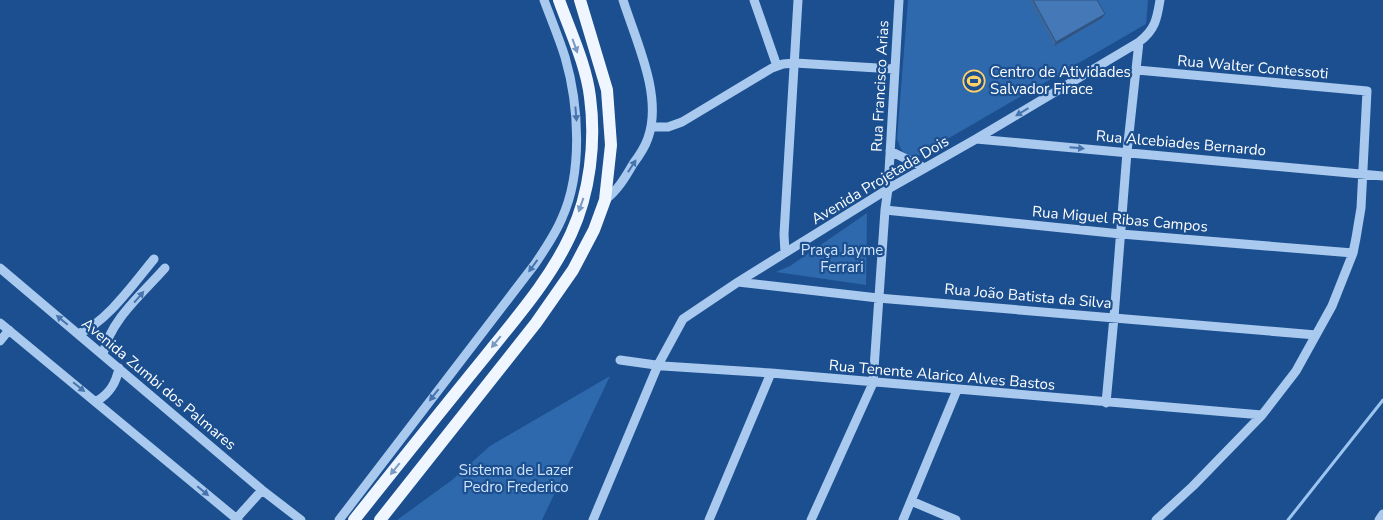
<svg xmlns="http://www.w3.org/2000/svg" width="1383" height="520" font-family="'Nunito Sans',sans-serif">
<rect width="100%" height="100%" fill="#1b4f8f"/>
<!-- green -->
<path fill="#2e69ad" d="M908,0H1148L1146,24L918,156C903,157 902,152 897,139Z
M867,213L866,285L776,272L790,266Z
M610,376L542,520H397L452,480L490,446Z"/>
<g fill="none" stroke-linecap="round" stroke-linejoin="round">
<!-- stream -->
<path stroke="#9cc4f0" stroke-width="3" d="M1288,520L1383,400"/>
<!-- minor -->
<path stroke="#a9c9ee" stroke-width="9" d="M754,0L777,66
M1137,70L1367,91L1361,208L1356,238L1353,253L1332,306L1296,371L1262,415L1193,486L1156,520
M651,127H668L682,122L772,68L783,64L795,63L894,69
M976,139L1383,176
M890,151L925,168
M605,200C617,191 625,178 633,164C639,156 645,147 648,138C663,96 636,41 623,0
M885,210L1121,234L1353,253
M785,253L784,234L798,0
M0,268L262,490L301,520
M738,282L878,298L1316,335
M0,323L238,520
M78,334C107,322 134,283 154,259
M0,341L9,330
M103,354C111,319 142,294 165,268
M620,360L663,366L771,373L1262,415
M97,401C110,393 116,383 119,368
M1106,403L1114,317L1127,152L1139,42
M911,501L956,520
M236,519L262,490
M339,520L535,264C545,249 555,235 562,218C583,172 579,105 565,57C559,38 551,19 544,0
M593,520L658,365L683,319L738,282L888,189L976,139L1139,42C1155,30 1157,19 1160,0
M709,520L771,373
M811,520L873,383L885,210L888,189L899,0
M903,520L957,390
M1379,520L1383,514"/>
<!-- major -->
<path stroke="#f0f6ff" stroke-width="12" d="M354,520C397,466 440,412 484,358C515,319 550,280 571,234C590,193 596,142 590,97C586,64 570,31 559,0
M380,520L536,323L573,270L594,230L605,200L611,145L607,90L580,0"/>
</g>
<!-- wall -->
<path fill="#3a679d" d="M1029,0H1097L1105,14L1102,18L1054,46Z"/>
<!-- shaded-wall -->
<path fill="#305480" d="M1105,14L1102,18L1054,46L1056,42Z"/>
<!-- building -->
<path fill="#4478b7" stroke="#305480" d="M1033,0H1097L1105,14L1056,42Z"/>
<!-- one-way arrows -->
<defs><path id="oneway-solid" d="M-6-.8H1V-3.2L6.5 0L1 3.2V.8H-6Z" transform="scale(1.25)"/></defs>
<g fill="#7b9ac1">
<use href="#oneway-solid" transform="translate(575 46) rotate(70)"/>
<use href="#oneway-solid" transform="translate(581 205) rotate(109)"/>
<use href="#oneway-solid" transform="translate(496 342) rotate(129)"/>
<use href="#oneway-solid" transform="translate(395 469) rotate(129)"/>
</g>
<g fill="#4674ac">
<use href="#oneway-solid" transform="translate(1022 112) rotate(149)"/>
<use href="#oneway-solid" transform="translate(576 114) rotate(85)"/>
<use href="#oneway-solid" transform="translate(1077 148) rotate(5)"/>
<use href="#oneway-solid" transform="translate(632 166) rotate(-57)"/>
<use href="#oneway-solid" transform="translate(533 266) rotate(126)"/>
<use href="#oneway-solid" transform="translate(139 297) rotate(-49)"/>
<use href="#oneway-solid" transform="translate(62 320) rotate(-140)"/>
<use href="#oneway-solid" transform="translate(79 387) rotate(39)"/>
<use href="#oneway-solid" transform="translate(434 395) rotate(128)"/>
<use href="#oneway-solid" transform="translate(203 491) rotate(40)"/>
</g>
<!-- icons -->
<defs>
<g id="stadium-ring" transform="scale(1.125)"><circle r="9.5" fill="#1b4f8f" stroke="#ffd166" stroke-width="1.5"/><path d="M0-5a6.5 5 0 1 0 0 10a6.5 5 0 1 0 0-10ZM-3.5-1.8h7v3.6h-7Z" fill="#ffd166"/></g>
</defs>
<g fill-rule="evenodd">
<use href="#stadium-ring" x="974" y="81"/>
</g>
<g text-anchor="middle" stroke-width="4.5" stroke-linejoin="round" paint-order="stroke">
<!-- street labels -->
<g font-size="15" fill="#fff" stroke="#1b4f8f">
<text transform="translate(1253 67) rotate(5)" y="5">Rua Walter Contessoti</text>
<text transform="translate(880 86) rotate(-87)" y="5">Rua Francisco Arias</text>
<text transform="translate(1181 143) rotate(5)" y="5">Rua Alcebiades Bernardo</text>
<text transform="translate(880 180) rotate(-31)" y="5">Avenida Projetada Dois</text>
<text transform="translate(1120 219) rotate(5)" y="5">Rua Miguel Ribas Campos</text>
<text transform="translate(1028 296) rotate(5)" y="5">Rua João Batista da Silva</text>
<text transform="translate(942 375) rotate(5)" y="5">Rua Tenente Alarico Alves Bastos</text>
<text transform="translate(159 384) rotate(40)" y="5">Avenida Zumbi dos Palmares</text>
</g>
<!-- poi labels -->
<g font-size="15" fill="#fff" stroke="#1b4f8f" text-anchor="start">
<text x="990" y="77">Centro de Atividades<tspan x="990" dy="17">Salvador Firace</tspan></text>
</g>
<!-- park labels -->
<g font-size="15" fill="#cfe3fa" stroke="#1b4f8f">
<text x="842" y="255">Praça Jayme<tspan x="842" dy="17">Ferrari</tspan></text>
<text x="516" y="475">Sistema de Lazer<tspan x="516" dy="17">Pedro Frederico</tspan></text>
</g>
</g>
</svg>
